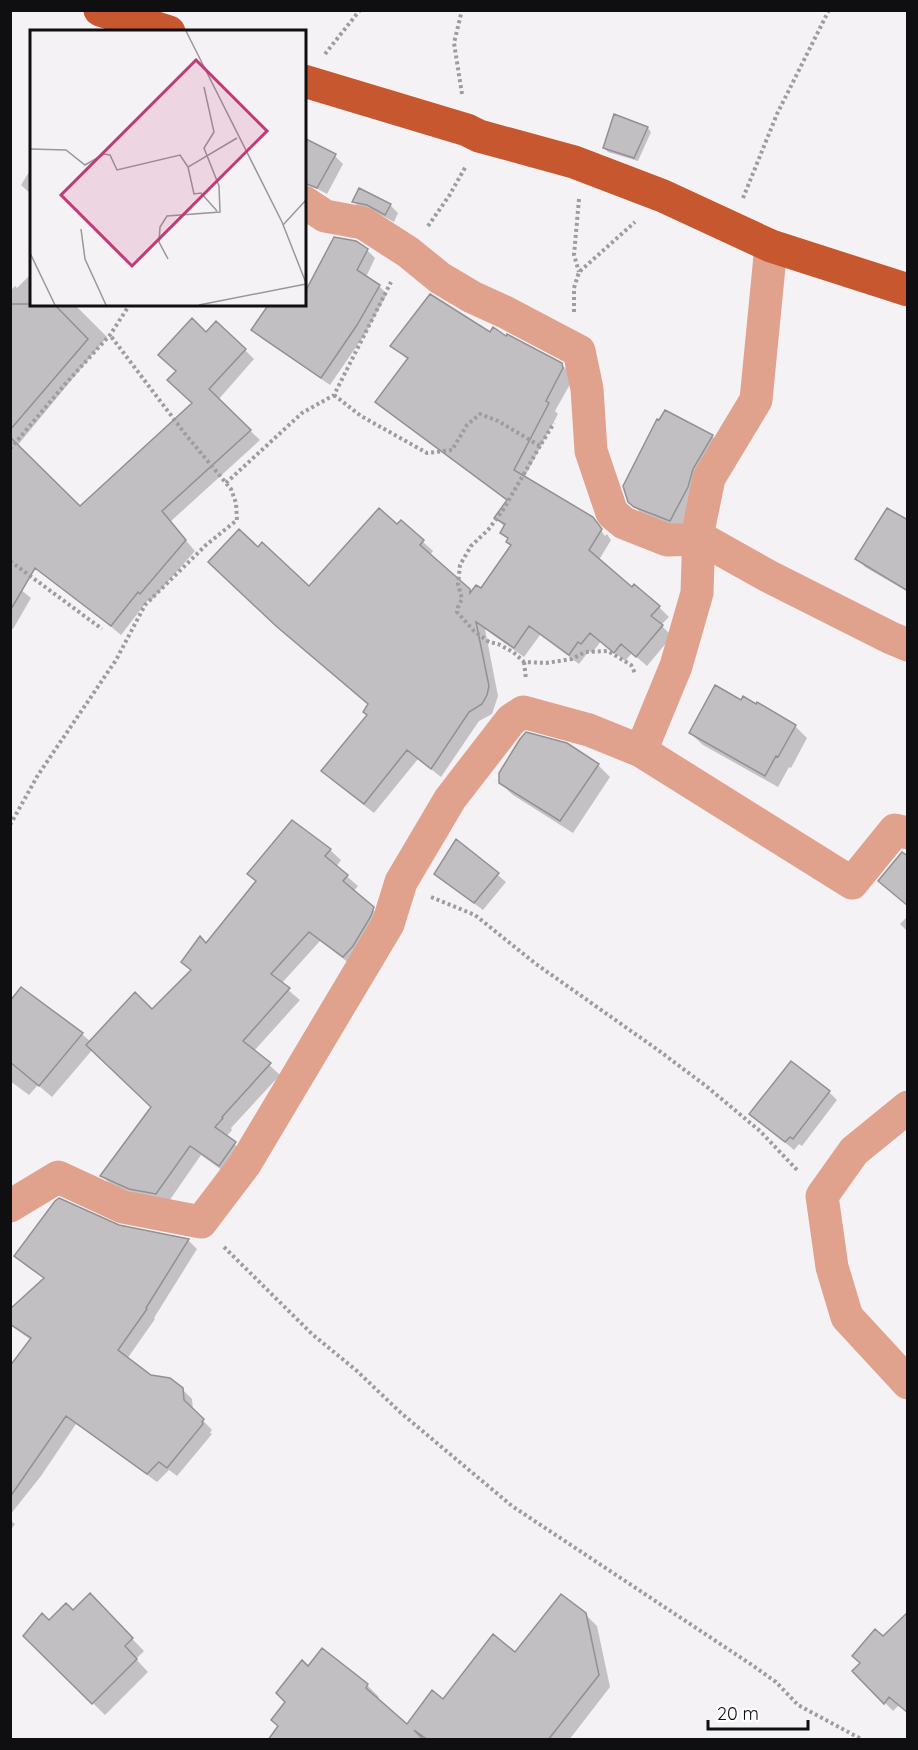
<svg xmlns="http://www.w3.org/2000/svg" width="918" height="1750" font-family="Quicksand,sans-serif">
<rect width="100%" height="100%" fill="#f5f2f6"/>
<!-- shadow -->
<path fill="#0003" d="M615,116L648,128L651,132L638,161L608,152L604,148Z
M335,156L343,164L327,194L304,182Z
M32,167V195L21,185Z
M354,202L390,205L398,213L394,222L377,213L362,210Z
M367,250L375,258L366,277L379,286L387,294L365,334L330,385L261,338L253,330L304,304Z
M32,273V304H74L107,337L17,446L79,508L194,403L207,334L245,350L254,359L218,400L260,440L170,522L195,551L150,602L148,600L121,635L109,625L10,527V291L15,286L17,288Z
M491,334L507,338L562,365L572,375L573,379L555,411L558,414L524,478L592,518L597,523H596L605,536L607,534L611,540L599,560L632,589L659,607L669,617L661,625L672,636L647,666L632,653L625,661L601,641L592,653L589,651L579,664L540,635L524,657L485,629L498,696L492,714L479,721L441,777L418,759L374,813L333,781L323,771L368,715L369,705L258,550L310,589L401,522L433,551L430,555L472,593L481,590L512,546L509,539L502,533L505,527L496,518L508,501L387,411L377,402L408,360L392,346Z
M712,436L724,448L683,532L642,514L629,501Z
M908,522V592L865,567L857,558Z
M10,581L31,598L13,629L10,628Z
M742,702L795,726L807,738L791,768L789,767L778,787L703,745L690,733Z
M598,765L610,777L573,833L513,795L500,783Z
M293,822L330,850L341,860L336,867L358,886L353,892L383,919L354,967L320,941L281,984L300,1000L254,1051L280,1075L231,1128L232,1130L226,1137L246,1154L230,1176L201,1155L167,1204L113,1186L102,1176L153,1107L93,1049L52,1097L38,1085L29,1095L10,1081V1003L21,989L82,1034L91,1042L153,1011L193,971L206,945L257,881Z
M457,841L506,882L483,910L445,882L436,873Z
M908,916V932L900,924Z
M829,1092L837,1100L802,1146L799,1144L794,1150L751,1114Z
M119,1227L188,1240L197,1249L154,1318L155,1319L127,1359L150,1377L182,1389L192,1399L193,1410L212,1430L210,1433L212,1434L177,1476L169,1470L157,1482L76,1424L41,1476L10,1515V1369L31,1340L10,1325V1311L45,1279L25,1265L16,1256Z
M10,1520L15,1524L10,1531Z
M90,1595L144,1651L136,1659L148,1672L105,1715L25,1636L49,1622L73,1612Z
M585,1614L597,1626L610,1687L569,1740H424L280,1726L308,1668L322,1650L367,1685L379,1697L377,1699L407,1726L516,1654Z
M862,1663L899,1705L893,1711L854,1671Z"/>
<!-- building -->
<path fill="#c2bfc3" stroke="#929093" stroke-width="1.5" d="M614,114L648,127L634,158L603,148Z
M304,138L336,154L317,188L304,183Z
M359,188L391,204L385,215L367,205L352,202Z
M334,237L356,241L368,249L357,270L380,285L357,325L321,378L251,330L269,304H304V294Z
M430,294L490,332L493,327L506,336L507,334L562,363L563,368L546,401L549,403L514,470L593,517L602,529L589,550L632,587L634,584L660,606L651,616L663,625L636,657L621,644L614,653L590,633L581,644L578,642L569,655L529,626L514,648L476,622L489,686L487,695L482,704L469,712L431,769L407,750L364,804L321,771L367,715L363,712L368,704L276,626L208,562L239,529L258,547L262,542L309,586L379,508L397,524L401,520L424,540L420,545L470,589V593L476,585L481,588L511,545L506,542L508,538L500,533L505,524L494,518L507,500L375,402L408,358L390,346Z
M10,304H54L88,339L10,430Z
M192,318L206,332L216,321L246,349L209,389L251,430L162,511L186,540L140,594L138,592L111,626L35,568L10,611V437L80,506L192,403L167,380L176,371L158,355Z
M665,410L713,435L693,469L688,487L670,521L634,507L628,502L623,486L657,419L659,420Z
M887,508L908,520V591L855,559Z
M715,685L741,700L743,696L756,704L757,702L796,725L778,757L776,756L765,776L689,733Z
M526,732L567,743L599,764L560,821L499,783V773L520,739Z
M292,820L331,849L325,856L348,875L343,881L374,907L371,916L353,946L343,957L309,932L271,974L290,988L243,1041L271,1063L222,1117L223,1118L215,1127L236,1142L219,1166L190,1146L156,1194L129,1189L100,1176L151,1107L86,1045L135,992L152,1009L191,970L181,962L200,936L206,943L256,881L247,874Z
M456,839L499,873L474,903L434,874Z
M902,852L908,856V906L878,881Z
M21,987L83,1033L39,1086L10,1062V1001Z
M791,1061L830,1091L793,1139L790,1137L785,1142L749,1114Z
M59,1198L119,1225L189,1239L146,1308L147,1309L118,1350L151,1375L170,1378L183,1388L184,1400L204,1419L202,1422L203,1424L167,1468L159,1462L147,1474L66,1416L10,1497V1366L31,1338L10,1324V1309L44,1278L14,1256L55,1201Z
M90,1593L133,1638L125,1646L137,1659L92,1704L23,1636L42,1613L49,1620L66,1603L73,1610Z
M561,1594L586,1613L599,1675L548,1740H428L414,1730L424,1740H268L278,1726L271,1720L285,1702L276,1693L302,1660L308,1666L322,1648L368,1684L366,1688L407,1724L432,1690L443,1699L493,1634L515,1652Z
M908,1612V1713L889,1697L884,1704L852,1671L860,1663L852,1656L875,1629L883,1636Z"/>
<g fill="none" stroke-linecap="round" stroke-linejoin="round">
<!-- path -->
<path stroke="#9f9ca0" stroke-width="4" stroke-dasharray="3 3" stroke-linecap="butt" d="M325,54L360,10
M462,94L454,43L462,10
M743,198L777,114L829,10
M579,199L574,255L579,272
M428,226L449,196L466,166
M574,312V288L579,272L635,222
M334,395L361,416L427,453L452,450L467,425L480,414L498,421L540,446L554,423
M540,446L503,510L488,530L471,546L460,565L458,584L462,599L458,607L457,612L474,631L489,642L498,644L513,652L524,662L546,663L572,659L585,652L608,651L631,665L635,673
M10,449L67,382L110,335L130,304
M226,483L302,413L334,395L391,282
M10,561L102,629
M524,662L526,679
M10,825L38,775L116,660L145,605L206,545L237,520L236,503L231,489L186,435L110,335
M431,897L475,915L536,964L658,1050L706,1086L760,1131L798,1171
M224,1247L312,1334L357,1371L401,1413L512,1506L752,1665L776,1682L798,1705L863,1740"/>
<!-- minor -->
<path stroke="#e1a28d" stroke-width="33" d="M304,202L325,216L363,223L408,252L440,278L472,297L505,312L579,351L587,389L591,451L612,513L624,523L667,540L702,539L768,576L891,638L908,645
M771,246L756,400L709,478L699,527L697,593L676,666L641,751L852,883L895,830L908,833
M908,1107L854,1151L822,1196L832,1267L847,1317L908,1383
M10,1206L58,1177L123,1207L201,1222L245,1164L388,924L401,882L450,799L511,720L523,712L589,730L641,751"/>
<!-- major -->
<path stroke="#c7572e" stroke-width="33" d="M100,10L169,32
M304,81L467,130L479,136L574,162L663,196L771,246L908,290"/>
</g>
<!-- overview -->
<g transform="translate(30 30)">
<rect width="276" height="276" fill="#f5f2f6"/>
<path fill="none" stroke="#99979a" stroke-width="1.5" d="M156,1L252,192L276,253M0,119L36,120L55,135L74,124L80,125L87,140L150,125L158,137M187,181L171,163L164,164L158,137L207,108M253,195L276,170M51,199L55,229L76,275M0,223L25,275M138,229L129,212L130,197L137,186L190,182L189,156L174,118L184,102L174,57M169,275L276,254"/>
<path fill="#c23975" fill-opacity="0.15" stroke="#c23975" stroke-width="3" d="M166,30L237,101L102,236L31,165Z"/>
<rect width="276" height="276" fill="none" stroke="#0f0e10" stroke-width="3"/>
</g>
<!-- border -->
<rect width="918" height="1750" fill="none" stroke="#0f0e10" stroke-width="24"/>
<!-- scale -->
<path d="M708 1720v9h100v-9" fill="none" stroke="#0f0e10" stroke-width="3"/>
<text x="717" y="1720" font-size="18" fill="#0f0e10" stroke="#ffffff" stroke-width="4.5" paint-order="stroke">20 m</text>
</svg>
